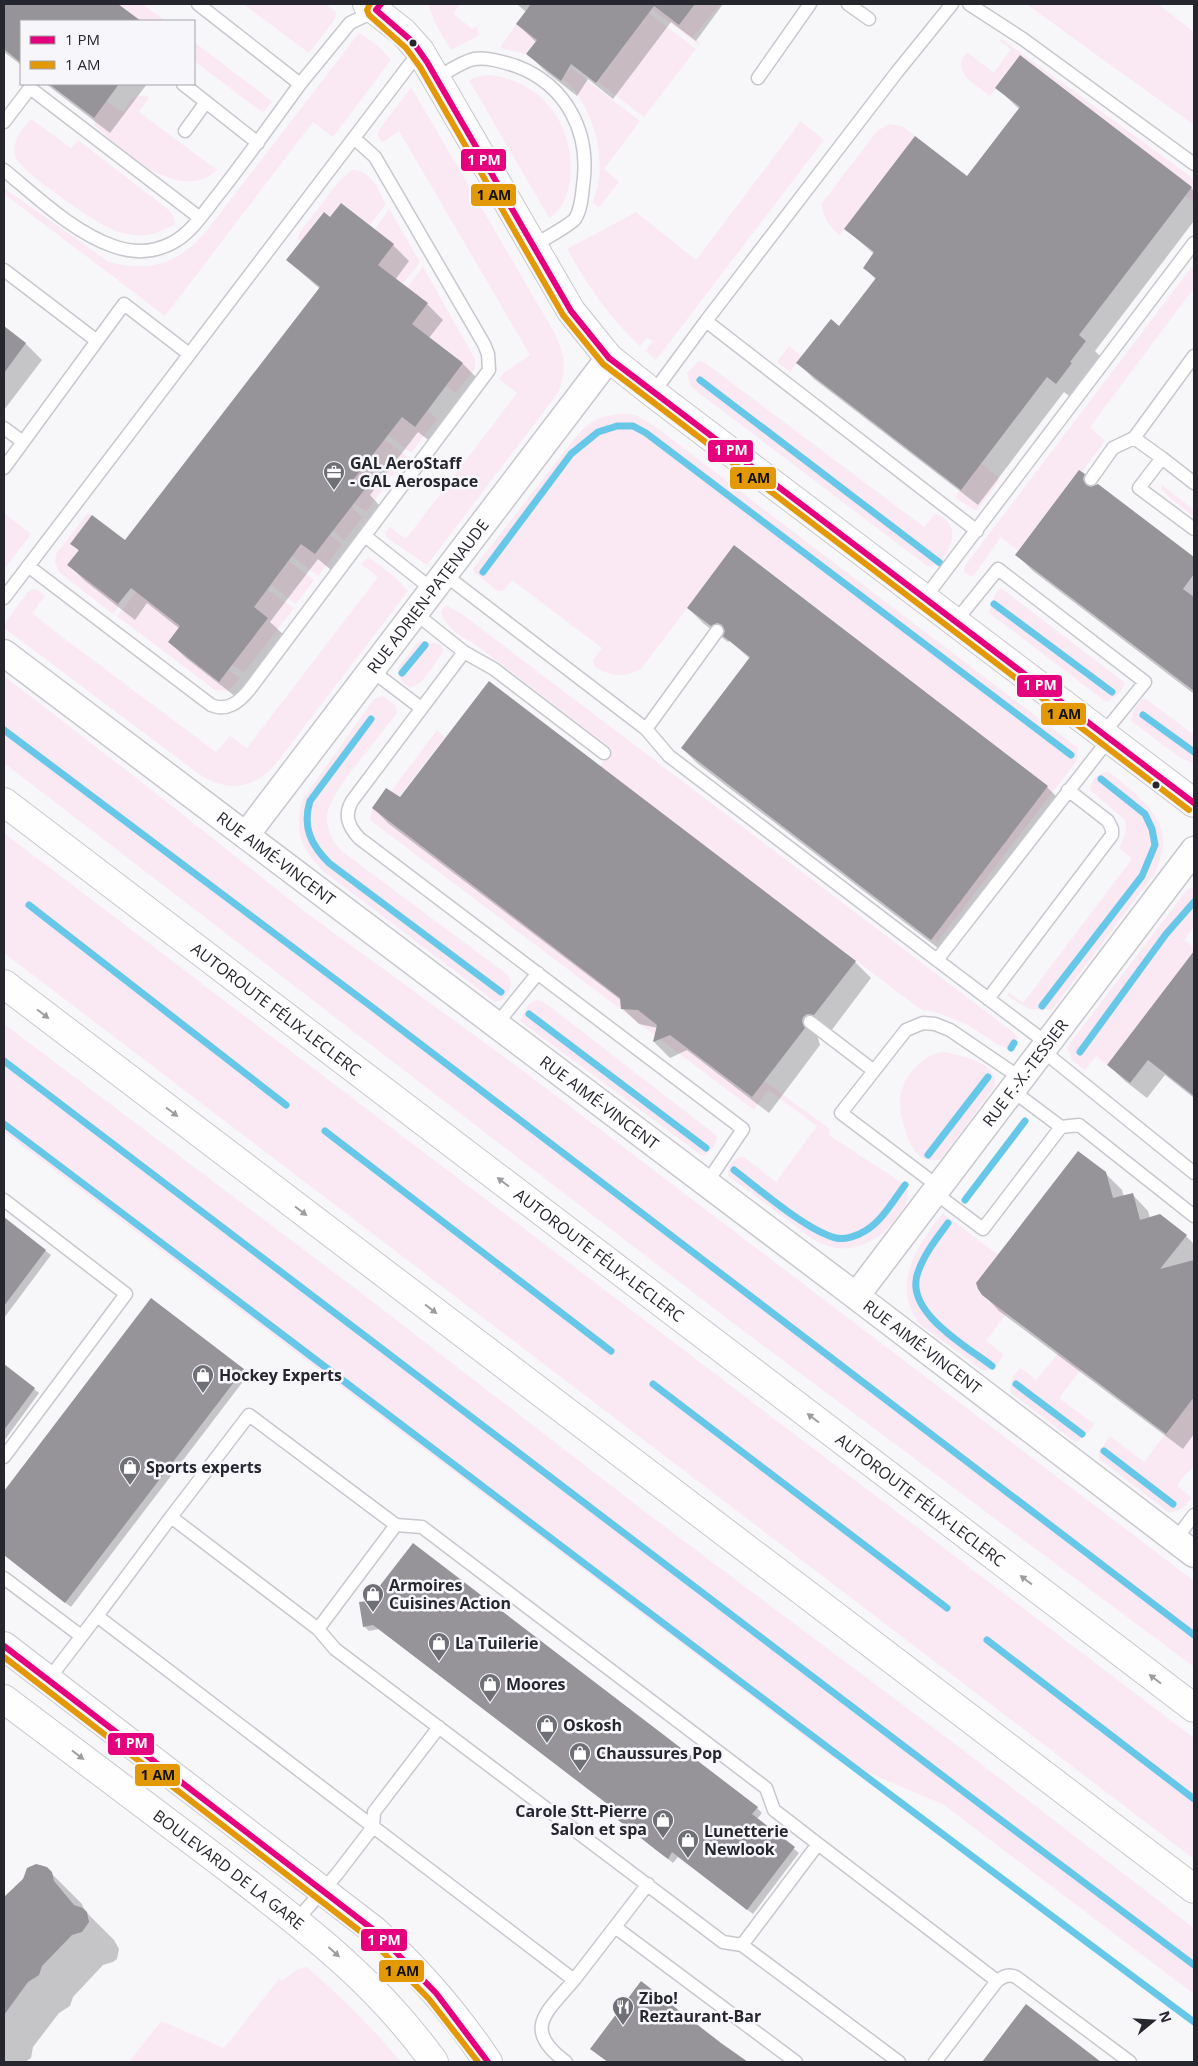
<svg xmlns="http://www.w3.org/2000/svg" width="1198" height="2066" font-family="'Open Sans',sans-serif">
<rect width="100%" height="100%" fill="#f7f7fa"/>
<!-- green -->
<path fill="#fae9f2" d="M118,4H142L166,21H141Z
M243,4H325L336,12L335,19L309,53Z
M428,4H460L453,14L473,29L476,26L480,35L451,50L434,21Z
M695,4H720L693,37L701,44L699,45L652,9L654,7L679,25Z
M1026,4H1158L1194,32V125Z
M649,13L696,49L644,117L598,82Z
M516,24L537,40L526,54L500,48Z
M359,33L377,45L391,60L333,137L313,122L165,316L4,194V188L109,262C152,273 180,263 208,229Z
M1002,39L1194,179V203L1185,196L1192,187L1021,55L990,96C975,84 949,71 967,52L994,73L1011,49L1000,41Z
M194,42L272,101L263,113L194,61Z
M571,68L640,121L604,169L619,182L600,206L597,207L593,202C606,169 599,132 582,102C577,93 571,83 562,79Z
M489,75C544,81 576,127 570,180C568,196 562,210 549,218L469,80L480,76Z
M411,87L554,332C565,354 567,370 558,393L427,565L387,538L385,532L390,527L406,539L517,393L499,379L505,372L530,355L399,131L382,143L378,135L379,130Z
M145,95L149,98L139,112L217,170C178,205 125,151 95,126L94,118L106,101L123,112L132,98Z
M31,119L71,148L78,140L170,211L174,217L175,224C162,231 150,237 135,235C127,234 117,232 109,228C93,220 20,172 15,156C11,142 22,129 31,119Z
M801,121L824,140L656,360L645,351L653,341L647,338L640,346C609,318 587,284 567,249L636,212L696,260Z
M889,124L902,126L915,136L839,236C831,226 820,215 822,203L877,131Z
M352,170C371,169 378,190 386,204L370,225L341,203L330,217L323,212L301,241L299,240L298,236L300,232L340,180Z
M389,209L420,262L403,284L378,265L394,244L375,229Z
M1194,264V288L1090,427L1105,441L1082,472L1079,470L1018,550L1001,537L974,575L971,577L964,572V567Z
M423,267L475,359V368L456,393L446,386L463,363L412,324L428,303L407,287Z
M789,346L802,356L790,372L777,362Z
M698,361L704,362L924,527L934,515L936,514C963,525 951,548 939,565L927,566L691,387L687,373Z
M428,410L437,419L411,453L388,435L402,417L414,427Z
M622,414L635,415L653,425L1078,748L1076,762L938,941L932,938L1048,786L735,545L641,669C624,678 610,677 594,666L593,660L602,648L512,580C508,585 505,592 497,591L475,573L473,569L574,439C590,421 597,416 622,414Z
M384,439L408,457L392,477L369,460Z
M981,463L998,477L999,481L977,510H974L955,497Z
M365,464L389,481L366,512L354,503L365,489L353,480Z
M1162,485L1194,510V517L1169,497L1161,489Z
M351,507L363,517L344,541L333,531Z
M4,513L31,534L4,570Z
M88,513L92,515L70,544L79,550L67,565L118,604L121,603L113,614L60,573L55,563L56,554Z
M330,535L342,545L318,576L292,556L302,544L315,554Z
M368,557L394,576L408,591L275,765C252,790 227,792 199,774L4,628V624L28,592L32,589L38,590L45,596L32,613L57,633L216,752L230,736L247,748L378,577L361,564Z
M289,561L314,580L296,604L271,585Z
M1001,588L1124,682L1125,684L1118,695L1106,702L989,613L995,595Z
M267,589L294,608L244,673L232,665L268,618L254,607Z
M136,592L180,626L168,642L219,682L229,670L240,678L228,691L215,690L117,616Z
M446,605L462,614L1013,1032L1017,1037V1046L1008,1048L1000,1046L968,1025L938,1013L920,1009L600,766L612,749L475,644C460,636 447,629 441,612Z
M423,641L439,644L442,646L443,652C435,662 416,700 403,682C400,677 397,674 398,668L417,643Z
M4,676L139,780L308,914L522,1070L1194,1581V1667L733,1323L4,763Z
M383,696L395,705L397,712C382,737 327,792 327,818C327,831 334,844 343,852L508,975C514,986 509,993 501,1001H494L323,871C301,849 293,830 303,799L374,699Z
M1142,699H1146L1194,735V764L1181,758L1131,721L1134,710Z
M437,730L445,737L399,797L391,791Z
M1106,772H1109C1132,791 1166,813 1163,847C1162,856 1158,865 1155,873L1052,1010L1029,1009L1007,996L1009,993L1023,1003L1132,859L1119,848L1126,832L1125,820L1090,790C1091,780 1096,774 1106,772Z
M372,808L752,1097L764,1081L830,1129L829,1135L905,1185C913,1200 902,1210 893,1222C878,1242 850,1255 825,1245C809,1239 795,1225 781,1215C763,1202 746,1189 728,1176C727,1166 734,1156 744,1157L776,1182L817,1126L768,1090L754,1110L370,820Z
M4,833L1194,1738V1859L4,953Z
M1194,886V927L1184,940L1194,947V951L1107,1065L1096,1056L1085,1070L1073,1061L1067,1047L1186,891Z
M536,1000L541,1001L548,1005L717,1136C717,1145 710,1153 702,1156L520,1021L528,1005Z
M4,1024L364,1295L644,1511L959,1747L1194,1928V1994L944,1805L832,1757L4,1132Z
M943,1052C956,1054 987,1061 993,1074C995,1077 995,1082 995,1086L941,1159C934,1161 925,1161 919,1155C907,1146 897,1108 901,1093C906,1074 923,1054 943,1052Z
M943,1213L998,1255L977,1285L982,1295L1007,1313L986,1341L1003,1354C1000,1364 993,1370 983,1371C968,1360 953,1348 937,1337C932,1333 924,1328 919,1323C890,1284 918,1244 943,1213Z
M1096,1350L1059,1398L1093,1423L1094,1425C1088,1433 1084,1438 1075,1442L1011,1393C1009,1384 1013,1373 1021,1368L1036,1380L1059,1352Z
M1194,1397V1467L1183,1477L1177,1486L1192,1498L1183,1508L1169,1513L1099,1459V1452L1110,1436L1144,1462Z
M307,1967C341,1997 372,2027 401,2062H129L161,2021L224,2048L279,1979L282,1981L298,1969Z"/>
<!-- shadow -->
<path fill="#0003" d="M4,4H116L139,21H21V65L4,52Z
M517,4H723L696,41L671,22L613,99L588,79L577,96L544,70L528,54L537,43L517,24L526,12Z
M46,84H147L110,133Z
M997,88L1191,188L1194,191V221L1095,351L1102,358L1073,399L1064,392L978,505L814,379L798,363L840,328L876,280L865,268L874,254L846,229L967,178L1019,109Z
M341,205L393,245L409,261L395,280L427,304L443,320L429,338L463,364L479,380L431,442L418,432L370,495L380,506L331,570L318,559L270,622L284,635L236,697L186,658L169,642L180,629L147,603L135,620L85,581L69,565L79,551L72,544L125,542L320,289L287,260L331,218Z
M4,327L26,344L42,360L4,410Z
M1084,475L1095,486L1097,485L1194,559V694L1033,571L1017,555Z
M688,608L1047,787L1063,803L947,955L698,764L682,748L750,659L730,641L728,642L704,624Z
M400,799L855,962L871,978L831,1031L819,1034L818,1038L820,1045L769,1113L687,1050L670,1058L654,1042L658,1028L639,1024L622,1008V1001L389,824L373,808Z
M1194,953V1098L1165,1075L1147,1098L1125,1081L1108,1065Z
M1105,1173L1122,1190L1124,1197L1132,1194L1148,1211L1150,1218L1186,1236L1194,1244V1434L1183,1449L999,1311L983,1294Z
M4,1219L51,1255L4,1318Z
M151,1300L248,1375L71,1607L4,1555V1493Z
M4,1365L39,1393L4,1441Z
M360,1603L757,1808L762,1813L757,1819L799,1853L753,1914L678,1857L673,1863L625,1825L623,1816L379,1629L369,1631L364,1626Z
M36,1865H41L51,1873L82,1904L84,1910L114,1940L119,1949L117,1959L113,1962L103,1965L73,1997L70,2006L59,2013L33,2047L31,2058L25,2062H4V1899Z
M641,1983L745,2062H608L597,2054Z
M1026,2006L1099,2062H984Z"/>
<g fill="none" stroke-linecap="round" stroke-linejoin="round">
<!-- stream -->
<path stroke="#67c7e8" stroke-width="7" d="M700,380L940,563
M483,572L571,454L598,432L617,426H633L646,433L1071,755
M994,604L1112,692
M402,673L425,645
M1143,715L1194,752
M371,719L310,801C302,827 311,845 329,863L501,992
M4,730L368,1004L1194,1635
M29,905L286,1105
M1042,1006L1142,876L1155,845L1152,829L1145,814L1101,779
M529,1014L706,1148
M1011,1048L1014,1043
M1080,1052L1166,934L1194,902
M4,1061L989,1811L1194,1965
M4,1124C401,1423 795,1726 1194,2022
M325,1131L611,1351
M928,1155L988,1077
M734,1170C759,1189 807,1231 836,1238C845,1240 857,1236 865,1231C882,1221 893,1201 905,1185
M965,1200L1025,1121
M948,1223C937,1238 924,1254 918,1272C903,1311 966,1346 992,1366
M653,1384L947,1608
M1016,1384L1082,1434
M1104,1451L1173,1504
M987,1640L1194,1799"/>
</g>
<!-- building -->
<path fill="#969499" d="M4,4H118L141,21H21V63L4,49Z
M531,4H695L679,25L654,6L596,83L571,64L561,81L526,54L537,40L516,24Z
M1020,55L1192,187L1079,335L1086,341L1070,362L1072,363L1056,384L1047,377L961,490L796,363L831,319L839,326L876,278L863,268L874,252L844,229L915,136L967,176L1020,107L995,88Z
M49,84H119L94,118Z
M341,203L394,244L378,265L428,303L412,324L463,363L415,427L402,417L353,480L365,489L315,554L301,544L254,607L268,618L219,682L168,642L180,626L131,588L118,604L67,565L79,550L70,544L92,515L125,540L320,287L286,260L324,212L330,217Z
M4,326L26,343L4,373Z
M1079,470L1085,474L1083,479L1086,485L1091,487L1098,484L1194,557V574L1183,589L1194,597V691L1015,555Z
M734,545L1048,786L931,940L681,748L750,657L723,636L725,631L722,625L717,623L711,626L687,608Z
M489,681L856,961L814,1015L807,1014L803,1017L802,1021L805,1028L752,1097L670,1035L653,1042L657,1025L638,1010L621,1009L620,998L372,808L386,788L400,797Z
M1194,951V1096L1148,1060L1130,1083L1107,1065Z
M1078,1151L1106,1172L1113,1198L1133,1193L1140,1220L1160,1214L1187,1235L1160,1269L1194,1260V1397L1166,1434L982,1295L978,1289L976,1283Z
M4,1217L46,1250L4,1306Z
M151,1298L244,1369L65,1603L4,1555V1491Z
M4,1364L35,1388L4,1430Z
M413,1543L758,1807L752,1814L795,1847L747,1910L672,1852L668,1859L656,1850L618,1820L622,1815L373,1625L363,1627L359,1602L368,1601Z
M36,1864L47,1867L52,1872L54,1881L74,1905L83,1908L87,1912L89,1922L82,1932L72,1935L42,1966L39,1975L28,1982L4,2015V1897L23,1879L27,1868Z
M641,1981L721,2043L748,2062H608L590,2049Z
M1026,2004L1101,2062H982Z"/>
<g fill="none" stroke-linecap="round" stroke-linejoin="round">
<!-- lane casing -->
<g stroke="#c8c7cd" stroke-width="15">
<path id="lane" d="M198,4L300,84L350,23L375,11
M848,4L869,19
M969,4L1023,39L1194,164
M437,78C449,71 461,62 474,59C488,57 503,62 516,66C567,85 591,133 583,186C582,196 581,210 575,219C569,226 542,240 533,246
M758,78L810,4
M183,84L258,143
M4,122L30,88L200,218
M185,131L206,102
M4,170C36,196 73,232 113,246C132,253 153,253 172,243C193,232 206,209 221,191C248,156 274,120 300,84
M4,270L97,341
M706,321L897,72L952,4
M653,393L706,321L977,531
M4,428L23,442
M1162,458L1134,438L1194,356
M4,468L124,304L189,354
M1091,479L1113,448L1134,438
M1194,483L1162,458L1139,488L1194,529
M365,536L433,590
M28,566L211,705C227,712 239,702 249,690L489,370L488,354L484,344L375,157L354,138
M445,575L646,729L717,631
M4,598L420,51
M924,599L1194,243
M415,613L464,652L352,801C344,815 348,826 359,838L743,1129L706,1184
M955,622L998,569L1145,682L1102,735
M464,652L494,669L604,753
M371,670L421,708
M646,729L669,756L937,960
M988,999L1112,835V829L1108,821L1068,790
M810,1022L874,1071
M496,1025L538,973
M1048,1044L937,960L1109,739
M1043,1051L1194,1173
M1061,1127L1079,1125L1194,1216
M939,1187L841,1113L906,1030L923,1023L935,1024L950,1030L1022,1079
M935,1193L983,1229L1061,1127L1013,1091
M4,1200L126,1294L4,1457
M171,1517L249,1415L396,1525L318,1629
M396,1525L422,1527L766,1788L774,1810L818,1844
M1175,1540L1194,1515
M4,1578L81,1636
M97,1616L171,1517L318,1629L335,1649L723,1942L742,1945L899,2062
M48,1680L97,1616L574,1980L648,1884
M296,1921L337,1874L373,1827L374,1812L439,1727
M615,1927L796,2062
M742,1945L818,1844L997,1981
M566,2062C521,2029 547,2012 574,1980
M935,2062L997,1981C1004,1976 1008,1974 1016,1977L1130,2062"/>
</g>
<!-- street casing -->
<g stroke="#c8c7cd" stroke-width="29">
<g id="street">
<path id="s1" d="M4,653L856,1296L1194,1554"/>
<path id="s2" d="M246,835L609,358"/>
<path id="s3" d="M856,1296L1194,850"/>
</g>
</g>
<!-- secondary casing -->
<g stroke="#c8c7cd" stroke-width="30">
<g id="secondary">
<path d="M367,4L403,32L420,51L571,311L609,358L653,393L1194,803"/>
<path d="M4,1646L375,1931C418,1970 456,2014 488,2062"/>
<path id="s4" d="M4,1699C75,1753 147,1807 219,1861C299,1923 374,1978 434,2062"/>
</g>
</g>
<!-- highway casing -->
<g stroke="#c8c7cd" stroke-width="30">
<g id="highway">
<path id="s5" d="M4,802L1194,1708"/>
<path d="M4,984L1194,1889"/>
</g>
</g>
<!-- lane -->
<use href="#lane" stroke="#fefefe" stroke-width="12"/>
<!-- street -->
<use href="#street" stroke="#fefefe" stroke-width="26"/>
<!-- secondary -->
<use href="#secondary" stroke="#fefefe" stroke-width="28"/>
<!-- highway -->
<use href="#highway" stroke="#fefefe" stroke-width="28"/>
<!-- bus-1 casing -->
<g stroke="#f6f6fb" stroke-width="10">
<path id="bus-1" d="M381,4L376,10L413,42L427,62L571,311L609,358L1194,803
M4,1646L375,1931L436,1993L488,2062"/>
</g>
<!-- bus-2 casing -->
<g stroke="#f6f6fb" stroke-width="10">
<path id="bus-2" d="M370,4L367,10L369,15L406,48L420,67L563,315L603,364L1189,810
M4,1657L369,1938L429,1999L478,2062"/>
</g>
<!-- bus-1 -->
<use href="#bus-1" stroke="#e5007d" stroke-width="6"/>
<!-- bus-2 -->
<use href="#bus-2" stroke="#e29905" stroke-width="6"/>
</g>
<!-- one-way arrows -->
<defs><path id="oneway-solid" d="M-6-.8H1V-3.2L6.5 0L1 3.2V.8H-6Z" transform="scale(1.25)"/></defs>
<g fill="#9d9da1">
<use href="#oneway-solid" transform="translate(43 1014) rotate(37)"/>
<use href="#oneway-solid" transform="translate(172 1112) rotate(37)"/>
<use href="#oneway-solid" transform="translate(503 1182) rotate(-143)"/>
<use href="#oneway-solid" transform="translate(301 1211) rotate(37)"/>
<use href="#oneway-solid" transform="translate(431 1309) rotate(37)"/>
<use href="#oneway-solid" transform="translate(813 1418) rotate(-143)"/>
<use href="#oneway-solid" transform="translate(1026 1580) rotate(-143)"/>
<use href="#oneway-solid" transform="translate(1155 1679) rotate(-143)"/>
<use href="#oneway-solid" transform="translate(78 1755) rotate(37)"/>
<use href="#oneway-solid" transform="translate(334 1952) rotate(42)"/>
</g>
<!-- icons -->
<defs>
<g id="office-pin" transform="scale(1.125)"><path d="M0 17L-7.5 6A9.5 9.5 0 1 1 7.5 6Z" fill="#6f6f76" stroke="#f6f6fb"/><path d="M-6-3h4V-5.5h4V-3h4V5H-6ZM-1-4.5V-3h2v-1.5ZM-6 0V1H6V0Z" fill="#fff"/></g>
<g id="shop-pin" transform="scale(1.125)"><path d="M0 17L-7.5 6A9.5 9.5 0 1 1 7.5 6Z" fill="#6f6f76" stroke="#f6f6fb"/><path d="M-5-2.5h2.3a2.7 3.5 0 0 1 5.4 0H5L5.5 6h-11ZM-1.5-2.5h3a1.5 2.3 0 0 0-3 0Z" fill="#fff"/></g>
<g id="restaurant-pin" transform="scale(1.125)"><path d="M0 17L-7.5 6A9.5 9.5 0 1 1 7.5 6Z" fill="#6f6f76" stroke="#f6f6fb"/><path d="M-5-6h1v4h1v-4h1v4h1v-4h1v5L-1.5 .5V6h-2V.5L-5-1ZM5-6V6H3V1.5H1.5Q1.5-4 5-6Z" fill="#fff"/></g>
</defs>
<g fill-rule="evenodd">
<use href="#office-pin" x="334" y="472"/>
<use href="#shop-pin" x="203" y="1375"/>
<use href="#shop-pin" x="130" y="1467"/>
<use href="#shop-pin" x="373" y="1594"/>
<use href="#shop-pin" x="439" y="1643"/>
<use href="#shop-pin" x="490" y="1684"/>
<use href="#shop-pin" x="547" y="1725"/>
<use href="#shop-pin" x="580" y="1753"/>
<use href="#shop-pin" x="663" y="1820"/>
<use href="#shop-pin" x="688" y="1840"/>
<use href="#restaurant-pin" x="623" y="2007"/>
</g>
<!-- markers -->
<g fill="#26262f" stroke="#f6f6fb" stroke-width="2">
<circle cx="413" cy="43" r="4.5"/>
<circle cx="1156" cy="785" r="4.5"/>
</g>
<g text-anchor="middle" stroke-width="5" stroke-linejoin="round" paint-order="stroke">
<!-- poi labels -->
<g font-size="16" font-weight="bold" fill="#26262f" stroke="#f6f6fb" text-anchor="start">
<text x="350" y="469">GAL AeroStaff<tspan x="350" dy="18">- GAL Aerospace</tspan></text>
<text x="219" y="1381">Hockey Experts</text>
<text x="146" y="1473">Sports experts</text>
<text x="389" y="1591">Armoires<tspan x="389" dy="18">Cuisines Action</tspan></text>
<text x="455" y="1649">La Tuilerie</text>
<text x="506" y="1690">Moores</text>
<text x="563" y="1731">Oskosh</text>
<text x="596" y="1759">Chaussures Pop</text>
<text x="647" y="1817" text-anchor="end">Carole Stt-Pierre<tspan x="647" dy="18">Salon et spa</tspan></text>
<text x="704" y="1837">Lunetterie<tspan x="704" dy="18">Newlook</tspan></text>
<text x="639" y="2004">Zibo!<tspan x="639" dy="18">Reztaurant-Bar</tspan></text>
</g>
<!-- street labels -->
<g font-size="16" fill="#26262f" stroke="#f6f6fb">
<text dy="6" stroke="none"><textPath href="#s2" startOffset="300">RUE ADRIEN-PATENAUDE</textPath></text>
<text dy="6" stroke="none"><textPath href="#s1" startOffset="341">RUE AIMÉ-VINCENT</textPath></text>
<text dy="6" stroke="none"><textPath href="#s5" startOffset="342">AUTOROUTE FÉLIX-LECLERC</textPath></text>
<text dy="6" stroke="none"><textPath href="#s3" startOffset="280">RUE F.-X.-TESSIER</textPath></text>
<text dy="6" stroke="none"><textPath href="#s1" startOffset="746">RUE AIMÉ-VINCENT</textPath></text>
<text dy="6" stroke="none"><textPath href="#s5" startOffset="748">AUTOROUTE FÉLIX-LECLERC</textPath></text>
<text dy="6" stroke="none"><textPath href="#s1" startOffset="1151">RUE AIMÉ-VINCENT</textPath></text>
<text dy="6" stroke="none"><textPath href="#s5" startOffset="1152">AUTOROUTE FÉLIX-LECLERC</textPath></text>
<text dy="6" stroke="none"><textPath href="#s4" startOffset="282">BOULEVARD DE LA GARE</textPath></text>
</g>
</g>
<g stroke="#f6f6fb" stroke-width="2">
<rect x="460" y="148" width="47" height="24" rx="5" fill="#e5007d"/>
<rect x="470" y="183" width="47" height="24" rx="5" fill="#e29905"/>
<rect x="707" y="439" width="47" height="24" rx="5" fill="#e5007d"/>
<rect x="729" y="466" width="48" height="24" rx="5" fill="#e29905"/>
<rect x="1016" y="674" width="47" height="24" rx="5" fill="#e5007d"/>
<rect x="1040" y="702" width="47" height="24" rx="5" fill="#e29905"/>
<rect x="107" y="1732" width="48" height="24" rx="5" fill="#e5007d"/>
<rect x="134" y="1763" width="47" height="24" rx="5" fill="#e29905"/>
<rect x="360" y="1928" width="48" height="24" rx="5" fill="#e5007d"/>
<rect x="378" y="1959" width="47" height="24" rx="5" fill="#e29905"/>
</g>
<g font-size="14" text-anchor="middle" font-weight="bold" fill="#fff">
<text x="484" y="165">1 PM</text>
<text x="731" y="455">1 PM</text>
<text x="1040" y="690">1 PM</text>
<text x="131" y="1748">1 PM</text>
<text x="384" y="1945">1 PM</text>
</g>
<g font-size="14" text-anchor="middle" font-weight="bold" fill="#111">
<text x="494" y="200">1 AM</text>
<text x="753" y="483">1 AM</text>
<text x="1064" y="719">1 AM</text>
<text x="158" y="1780">1 AM</text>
<text x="402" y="1976">1 AM</text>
</g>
<!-- border -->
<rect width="1198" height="2066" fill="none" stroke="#26262f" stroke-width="10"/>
<!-- legend -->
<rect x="20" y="20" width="175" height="65" fill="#f6f6fb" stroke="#a3a3a9"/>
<rect x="30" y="36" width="25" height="8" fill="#e5007d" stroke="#a3a3a9"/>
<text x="65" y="45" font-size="15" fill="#26262f">1 PM</text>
<rect x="30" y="61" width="25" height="8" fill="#e29905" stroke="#a3a3a9"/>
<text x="65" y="70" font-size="15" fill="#26262f">1 AM</text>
<!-- north arrow -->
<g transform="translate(1153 2021) rotate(72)" stroke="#f6f6fb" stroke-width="4" paint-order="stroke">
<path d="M0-4L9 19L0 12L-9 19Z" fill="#26262f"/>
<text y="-8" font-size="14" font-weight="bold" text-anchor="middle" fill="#26262f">N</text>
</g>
</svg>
